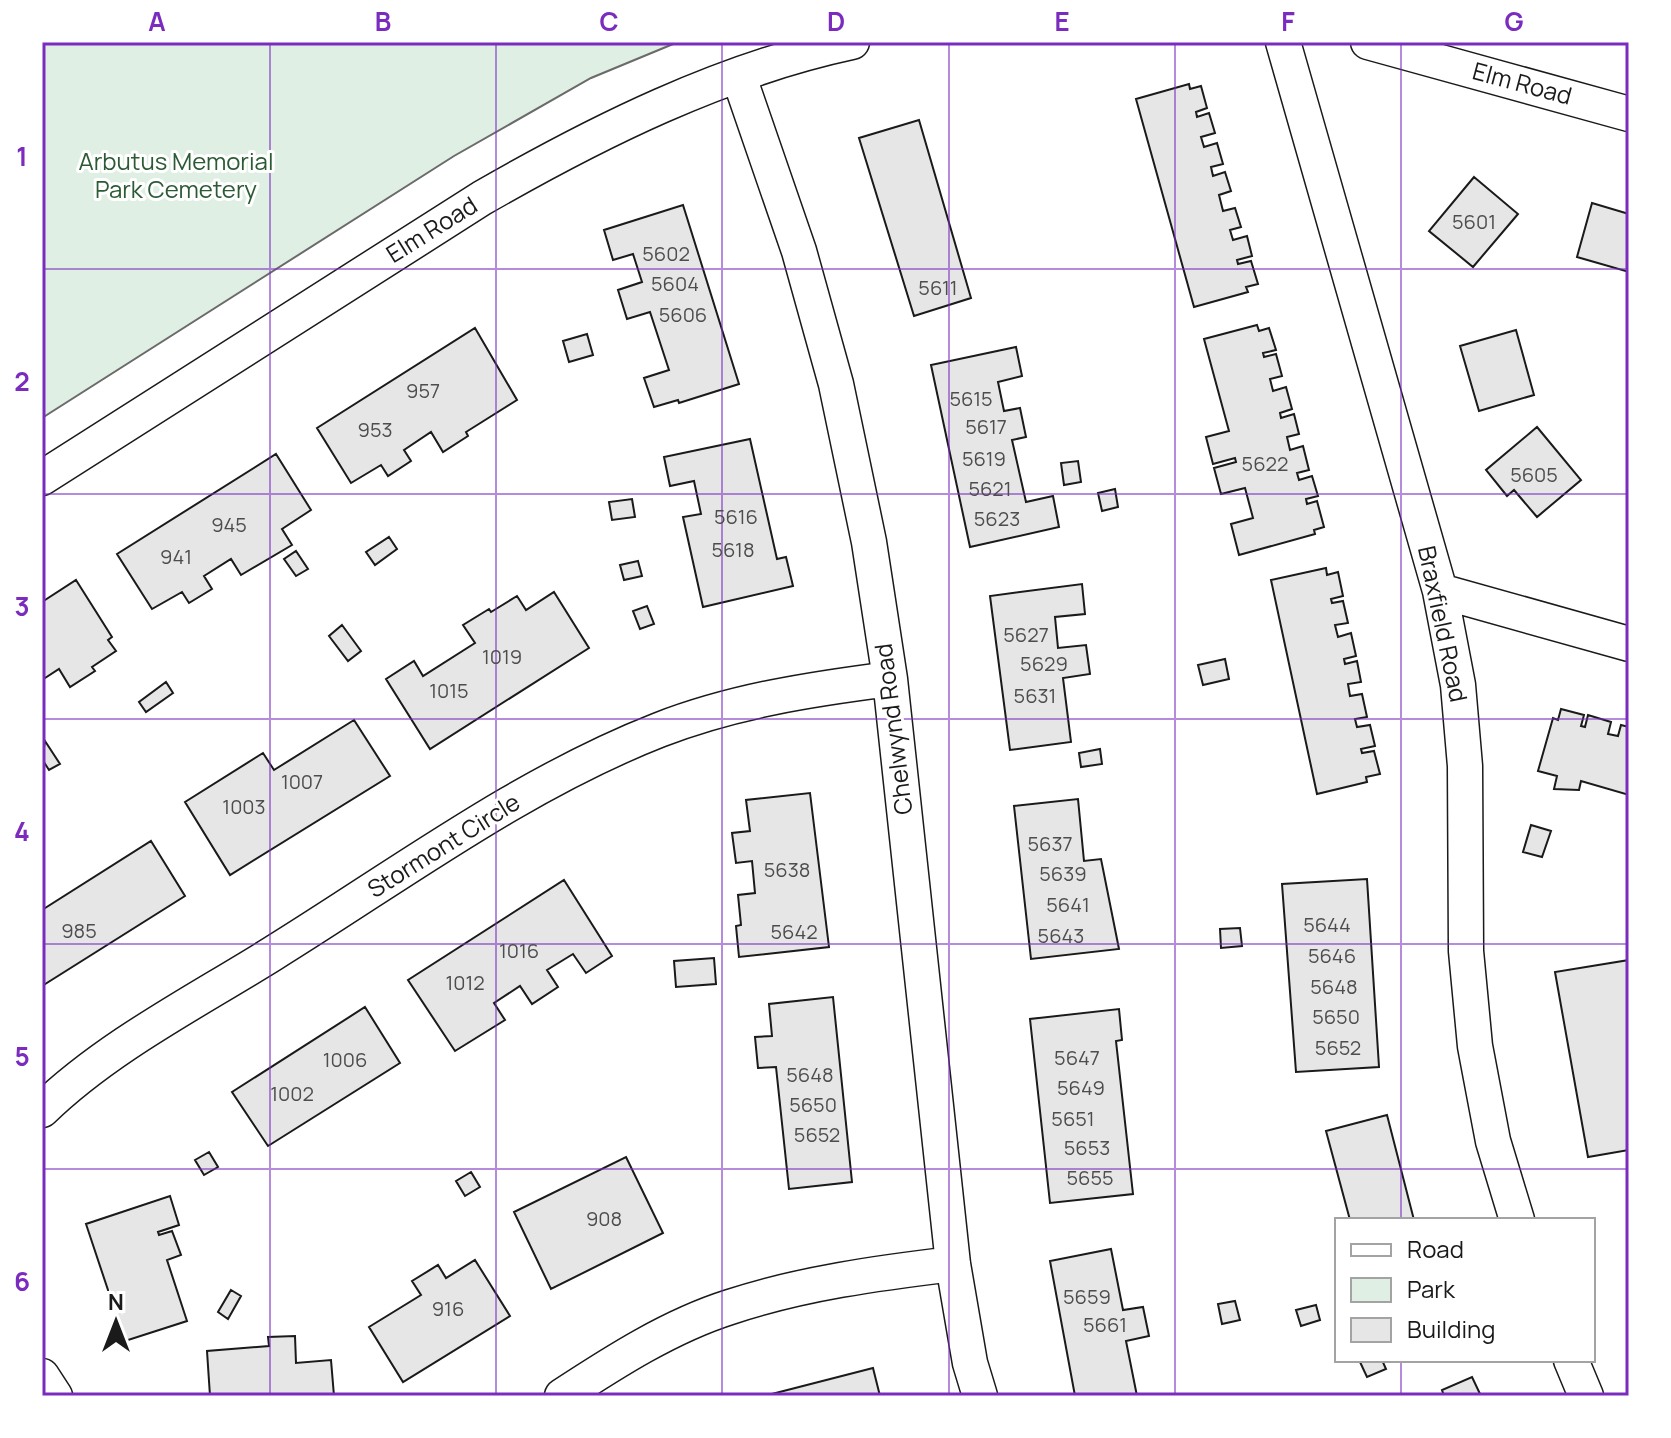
<svg xmlns="http://www.w3.org/2000/svg" width="1671" height="1438" font-family="Manrope,sans-serif">
<rect width="100%" height="100%" fill="#fff"/>
<!-- green -->
<path fill="#e0efe3" stroke="#6a6a6a" stroke-width="2" d="M42,42H678L591,78L454,156L42,418Z"/>
<!-- building -->
<path fill="#e6e6e6" stroke="#1a1a1a" stroke-width="2" d="M1189,84L1190,89L1201,86L1207,108L1196,112L1197,117L1209,113L1215,133L1201,137L1204,147L1217,143L1223,164L1211,167L1213,176L1225,172L1231,191L1219,195L1223,211L1235,208L1241,227L1230,230L1233,240L1247,236L1252,256L1237,260L1238,264L1251,261L1258,284L1246,287L1248,292L1194,307L1136,99Z
M919,120L971,298L914,316L859,138Z
M1474,177L1518,214L1473,267L1429,231Z
M1592,203L1629,214V272L1577,257Z
M683,205L739,384L679,403L678,400L654,407L644,378L669,370L650,312L627,319L618,290L642,282L633,254L613,260L604,230Z
M1257,325L1259,331L1269,328L1276,350L1263,353L1264,357L1276,354L1282,376L1270,379L1273,391L1286,387L1292,409L1280,413L1281,418L1294,414L1299,434L1287,437L1290,450L1303,446L1309,470L1297,473L1299,480L1312,476L1318,496L1306,499L1307,504L1317,501L1324,527L1314,530L1315,534L1239,555L1231,524L1253,518L1245,488L1221,494L1214,468L1236,462L1235,458L1213,464L1206,437L1229,431L1204,339Z
M475,328L517,400L466,432L468,436L443,452L431,432L404,450L411,461L388,476L381,465L351,483L317,428Z
M1516,330L1534,395L1479,411L1460,346Z
M587,334L593,355L569,362L563,341Z
M1016,347L1022,376L998,382L1004,411L1020,408L1026,437L1012,440L1026,502L1053,496L1059,527L970,547L931,365Z
M1537,427L1581,480L1537,517L1514,490L1507,496L1486,470Z
M750,439L777,559L786,557L793,586L703,607L683,517L701,514L694,481L670,486L664,457Z
M276,454L311,510L282,529L292,545L241,575L231,559L204,576L212,589L189,603L182,592L152,609L117,554Z
M1078,461L1081,482L1064,485L1061,463Z
M1115,489L1118,507L1102,511L1098,493Z
M632,499L635,517L612,520L609,502Z
M389,537L397,549L375,565L366,552Z
M296,551L308,569L296,576L284,559Z
M638,561L642,576L624,580L620,565Z
M1326,568L1327,575L1338,572L1343,596L1331,599L1332,603L1343,601L1348,623L1335,625L1338,637L1351,633L1356,656L1344,659L1345,664L1357,661L1361,682L1348,684L1350,696L1362,694L1367,717L1355,719L1357,727L1370,725L1375,746L1361,749L1362,753L1374,751L1380,774L1366,777L1367,782L1317,794L1271,580Z
M76,580L112,637L108,640L116,651L92,667L95,671L70,687L59,669L42,680V602Z
M1082,584L1085,614L1055,617L1058,648L1086,645L1090,674L1063,678L1071,742L1010,750L990,596Z
M554,592L589,648L430,749L386,679L414,661L423,676L475,643L463,625L489,609L491,612L517,596L526,610Z
M647,606L654,624L640,629L633,611Z
M342,625L361,651L348,661L329,636Z
M1225,659L1229,679L1203,685L1198,665Z
M166,682L173,693L146,712L139,702Z
M1561,709L1584,715L1581,726L1585,727L1588,715L1611,722L1608,734L1618,736L1621,725L1629,727V795L1581,781L1579,790L1554,789L1557,776L1538,771L1553,718L1558,720Z
M354,720L390,776L230,875L185,802L263,753L274,770Z
M45,741L60,764L49,770L42,759Z
M1100,749L1102,764L1081,767L1079,753Z
M810,793L829,947L739,957L736,926L741,925L738,895L755,893L752,861L736,863L732,833L750,831L746,800Z
M1078,799L1084,861L1101,859L1119,949L1031,959L1014,806Z
M1531,825L1551,831L1542,857L1523,852Z
M151,841L185,896L42,986V910Z
M1367,879L1379,1067L1296,1072L1282,884Z
M564,880L612,956L586,973L573,954L547,970L558,987L532,1004L520,986L494,1003L505,1020L455,1051L408,980Z
M1240,928L1242,946L1221,948L1220,929Z
M714,958L716,984L676,987L674,961Z
M1629,960V1150L1588,1157L1555,972Z
M833,997L852,1182L789,1189L776,1067L758,1068L755,1037L772,1036L769,1004Z
M365,1007L400,1063L268,1146L232,1092Z
M1119,1009L1122,1040L1116,1041L1133,1194L1050,1203L1030,1019Z
M1387,1115L1414,1220H1350L1326,1131Z
M209,1152L218,1167L204,1175L195,1160Z
M626,1157L663,1233L551,1289L514,1212Z
M471,1172L480,1187L465,1196L456,1181Z
M170,1196L179,1225L158,1232L159,1235L172,1231L181,1255L167,1260L187,1321L125,1341L86,1224Z
M1111,1249L1123,1310L1143,1307L1149,1336L1126,1341L1137,1396H1075L1050,1261Z
M475,1260L510,1316L403,1382L369,1327L421,1295L412,1281L438,1265L446,1278Z
M231,1290L241,1296L228,1319L218,1312Z
M1235,1301L1240,1320L1222,1324L1218,1304Z
M1316,1305L1320,1320L1301,1326L1296,1310Z
M295,1336L296,1363L331,1360L334,1396H210L207,1351L269,1346L268,1337Z
M1365,1360H1382L1386,1369L1367,1377L1360,1362Z
M873,1368L880,1396H764Z
M1472,1377L1481,1396H1444L1442,1390Z"/>
<g fill="none" stroke-linecap="round" stroke-linejoin="round">
<!-- street casing -->
<g stroke="#1a1a1a" stroke-width="37">
<path id="street" d="M1283,42L1440,591L1458,685L1465,766L1466,951L1475,1046L1493,1141L1517,1220
M1368,42L1629,114
M739,77L799,251L836,384L869,542L890,679L953,1264L970,1363L980,1396
M42,478L482,198C597,132 721,70 852,42
M1440,591L1629,644
M42,1110C107,1047 195,1002 272,954C398,876 521,784 659,730C733,701 812,689 890,679
M1571,1360L1586,1396
M42,1376L55,1396
M562,1396C614,1362 670,1326 730,1307C803,1283 878,1273 953,1264"/>
</g>
<!-- street -->
<use href="#street" stroke="#fff" stroke-width="34"/>
</g>
<!-- grid -->
<path fill="none" stroke="#7b2cbf" stroke-width="2" stroke-opacity="0.55" d="M270,42V1396M496,42V1396M722,42V1396M949,42V1396M1175,42V1396M1401,42V1220M42,269H1629M42,494H1629M42,719H1629M42,944H1629M42,1169H1629M1401,1360V1396"/>
<g text-anchor="middle" stroke-width="6" stroke-linejoin="round" paint-order="stroke">
<!-- number labels -->
<g font-size="20" fill="#4d4d4d">
<text x="1474" y="229">5601</text>
<text x="666" y="261">5602</text>
<text x="675" y="291">5604</text>
<text x="938" y="295">5611</text>
<text x="683" y="322">5606</text>
<text x="423" y="398">957</text>
<text x="971" y="406">5615</text>
<text x="986" y="434">5617</text>
<text x="375" y="437">953</text>
<text x="984" y="466">5619</text>
<text x="1265" y="471">5622</text>
<text x="1534" y="482">5605</text>
<text x="990" y="496">5621</text>
<text x="736" y="524">5616</text>
<text x="997" y="526">5623</text>
<text x="229" y="532">945</text>
<text x="733" y="557">5618</text>
<text x="176" y="564">941</text>
<text x="1026" y="642">5627</text>
<text x="502" y="664">1019</text>
<text x="1044" y="671">5629</text>
<text x="449" y="698">1015</text>
<text x="1035" y="703">5631</text>
<text x="302" y="789">1007</text>
<text x="244" y="814">1003</text>
<text x="1050" y="851">5637</text>
<text x="787" y="877">5638</text>
<text x="1063" y="881">5639</text>
<text x="1068" y="912">5641</text>
<text x="1327" y="932">5644</text>
<text x="79" y="938">985</text>
<text x="794" y="939">5642</text>
<text x="1061" y="943">5643</text>
<text x="519" y="958">1016</text>
<text x="1332" y="963">5646</text>
<text x="465" y="990">1012</text>
<text x="1334" y="994">5648</text>
<text x="1336" y="1024">5650</text>
<text x="1338" y="1055">5652</text>
<text x="1077" y="1065">5647</text>
<text x="345" y="1067">1006</text>
<text x="810" y="1082">5648</text>
<text x="1081" y="1095">5649</text>
<text x="292" y="1101">1002</text>
<text x="813" y="1112">5650</text>
<text x="1073" y="1126">5651</text>
<text x="817" y="1142">5652</text>
<text x="1087" y="1155">5653</text>
<text x="1090" y="1185">5655</text>
<text x="604" y="1226">908</text>
<text x="1087" y="1304">5659</text>
<text x="448" y="1316">916</text>
<text x="1105" y="1332">5661</text>
</g>
<!-- street labels -->
<g font-size="24" fill="#1a1a1a" stroke="#fff">
<text transform="translate(1522 84) rotate(15)" y="8">Elm Road</text>
<text transform="translate(432 230) rotate(-32)" y="8">Elm Road</text>
<text transform="translate(1442 624) rotate(78)" y="8">Braxfield Road</text>
<text transform="translate(894 729) rotate(-97)" y="8">Chelwynd Road</text>
<text transform="translate(444 846) rotate(-32)" y="8">Stormont Circle</text>
</g>
<!-- park labels -->
<g font-size="24" fill="#2b5a34" stroke="#fff">
<text x="176" y="170">Arbutus Memorial<tspan x="176" dy="28">Park Cemetery</tspan></text>
</g>
</g>
<!-- border -->
<rect width="1671" height="1438" fill="none" stroke="#ffffff" stroke-width="88"/>
<!-- legend -->
<rect x="1335" y="1218" width="260" height="144" fill="#ffffff" stroke="#a3a3a3" stroke-width="2"/>
<rect x="1351" y="1244" width="40" height="12" fill="#ffffff" stroke="#a3a3a3" stroke-width="2"/>
<text x="1407" y="1258" font-size="24" fill="#1a1a1a">Road</text>
<rect x="1351" y="1278" width="40" height="24" fill="#e0efe3" stroke="#a3a3a3" stroke-width="2"/>
<text x="1407" y="1298" font-size="24" fill="#1a1a1a">Park</text>
<rect x="1351" y="1318" width="40" height="24" fill="#e6e6e6" stroke="#a3a3a3" stroke-width="2"/>
<text x="1407" y="1338" font-size="24" fill="#1a1a1a">Building</text>
<!-- north arrow -->
<g transform="translate(116 1322)" stroke="#ffffff" stroke-width="6" paint-order="stroke">
<path d="M0-6L14 30L0 20L-14 30Z" fill="#1a1a1a"/>
<text y="-12" font-size="22" font-weight="bold" text-anchor="middle" fill="#1a1a1a">N</text>
</g>
<rect x="44" y="44" width="1583" height="1350" fill="none" stroke="#7b2cbf" stroke-width="3"/>
<g font-size="26" text-anchor="middle" font-weight="bold" fill="#7b2cbf">
<text x="157" y="31">A</text>
<text x="383" y="31">B</text>
<text x="609" y="31">C</text>
<text x="836" y="31">D</text>
<text x="1062" y="31">E</text>
<text x="1288" y="31">F</text>
<text x="1514" y="31">G</text>
<text x="22" y="166">1</text>
<text x="22" y="391">2</text>
<text x="22" y="616">3</text>
<text x="22" y="841">4</text>
<text x="22" y="1066">5</text>
<text x="22" y="1291">6</text>
</g>
</svg>
